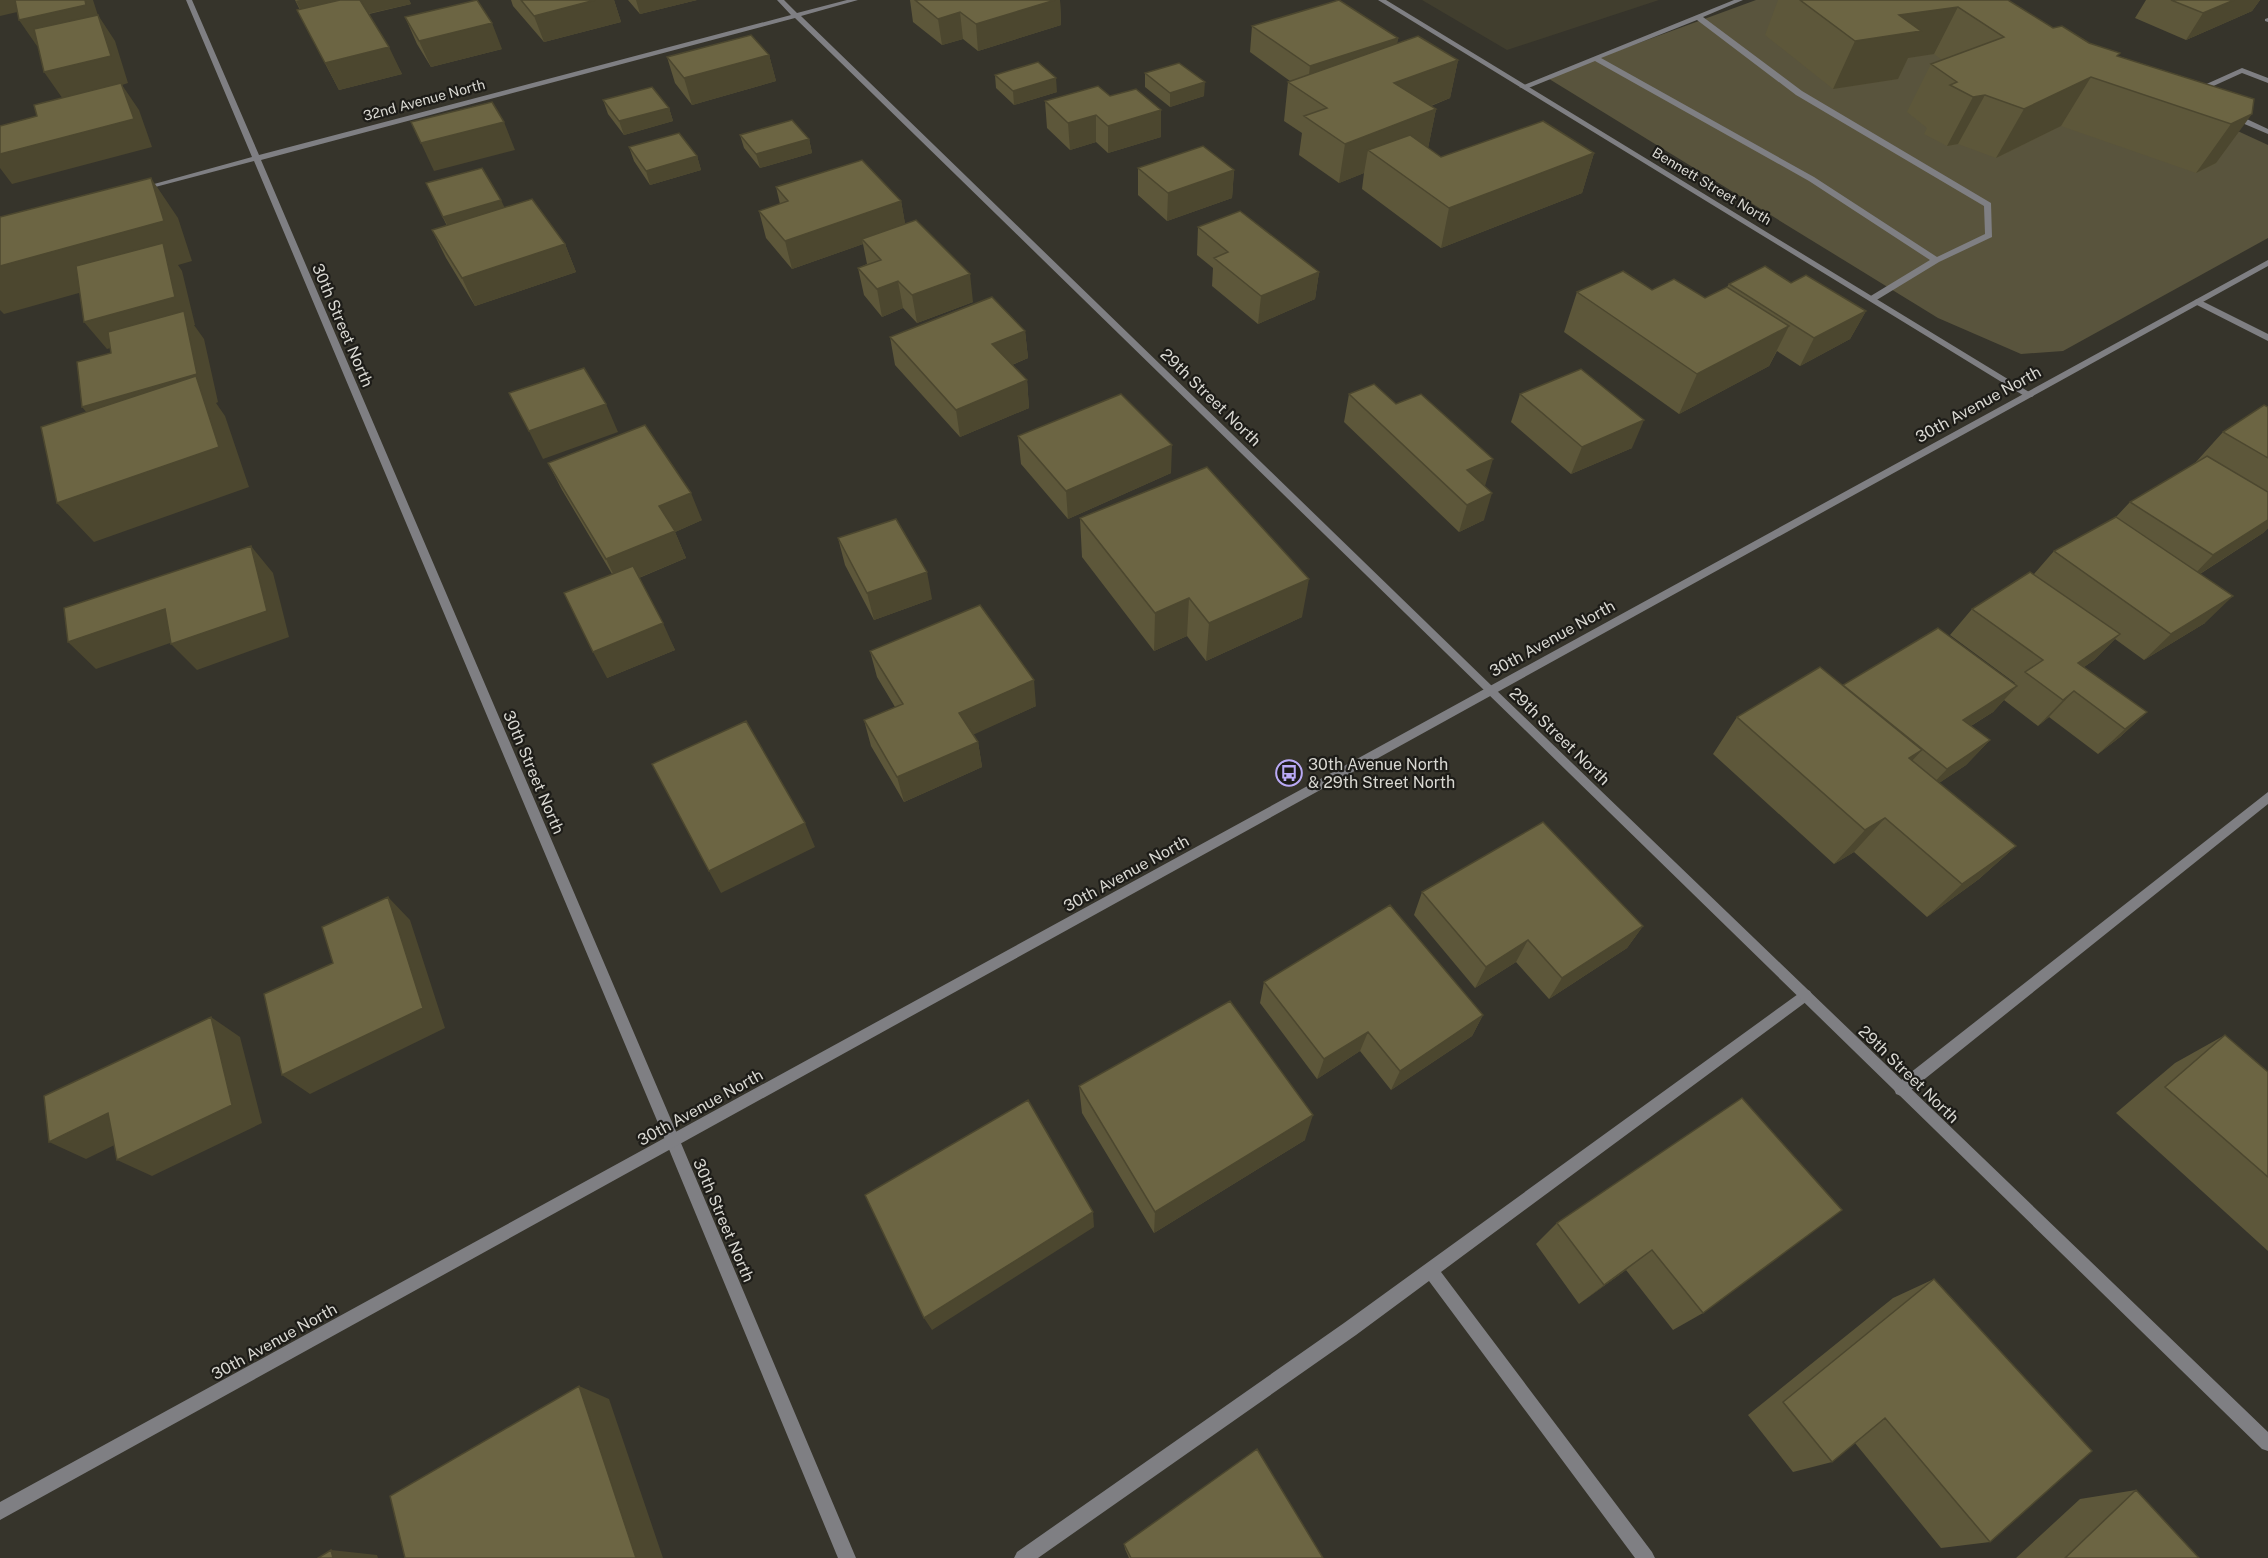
<svg xmlns="http://www.w3.org/2000/svg" width="2268" height="1558" font-family="'Public Sans',sans-serif">
<rect width="100%" height="100%" fill="#36342b"/>
<!-- built -->
<path fill="#413e2e" d="M1422,0H1659L1507,50Z"/>
<!-- green -->
<path fill="#59543d" d="M1756,0H1953L2268,145V238L2063,351L2021,354L1938,318L1546,77Z"/>
<g fill="none" stroke-linecap="round" stroke-linejoin="round">
<!-- service -->
<path fill="#7f7f83" fill-rule="evenodd" d="M1734,0H1743L1703,17L1802,91L1991,203L1992,237L1939,262L1875,301H1869V297L1930,260L1809,181L1595,61L1526,89L1519,87ZM1697,20L1796,95L1984,206L1985,234L1937,257L1814,177L1601,58Z
M2268,18V22L2265,21V19Z
M2242,68L2268,78V83L2242,73L2198,93L2191,91Z
M2198,299L2268,334V341L2195,304V300Z
M2268,792V804L1906,1094L1901,1096L1896,1094L1894,1089L1896,1084Z
M1805,989L1810,991L1812,995L1810,999L1441,1272L1652,1552L1655,1558H1635L1429,1281L1356,1335L1038,1558H1014L1017,1552L1344,1323Z"/>
<!-- minor -->
<path fill="#7f7f83" fill-rule="evenodd" d="M186,0H192L259,155L791,15L777,0H784L797,13L847,0H858L801,16L1494,688L2268,1432V1451L2262,1449L795,18L261,160L678,1136L856,1558H838L666,1142L254,161L140,191L136,189L252,157Z
M1378,0H1386L2034,395L2032,397H2026Z"/>
<!-- tertiary -->
<path fill="#7f7f83" fill-rule="evenodd" d="M2228,113H2234L2268,129V134L2228,117Z
M2268,260V266L0,1520V1502Z"/>
</g>
<!-- wall -->
<path fill="#5d573a" d="M295,0H409L411,4L369,14L402,74L339,90L297,10H300Z
M511,0H614L621,22L544,42L513,6Z
M628,0H697L640,14Z
M910,0H1060L1061,25L978,51L963,39L942,45L913,22Z
M1778,0H2008L2053,28L2118,56L2254,99L2216,163L2196,173L2061,126L1996,158L1958,144L1947,146L1924,134L1927,128L1907,112L1931,64L1942,60L1934,54L1908,58L1898,79L1833,89L1765,35Z
M2146,0H2260L2252,11L2186,40L2135,18Z
M405,17L502,49L431,67L417,44Z
M1252,26L1398,38L1397,43L1458,60L1450,98L1431,106L1436,109L1428,148L1441,157L1594,153L1582,193L1441,248L1362,189L1364,173L1339,183L1299,155L1302,133L1284,121L1288,82L1290,81L1250,52Z
M769,55L776,81L692,105L675,83L667,57Z
M1145,73L1204,96L1170,107L1145,87Z
M995,75L1057,92L1014,105L996,88Z
M1110,96L1161,110V137L1108,153L1096,142L1070,150L1047,128L1045,101Z
M603,100L669,108L673,121L624,135L608,114Z
M740,135L809,139L812,153L760,168L744,148Z
M629,147L697,156L701,170L650,185L634,161Z
M1138,168L1234,170L1232,198L1167,221L1138,195Z
M426,183L505,208L565,244L576,272L475,306L446,258L432,230L447,226Z
M776,187L901,201L905,224L973,302L917,323L903,308L882,317L864,295L858,268L867,264L863,244L792,269L766,238L759,211L780,204Z
M1198,227L1319,272L1315,299L1258,324L1212,286L1213,268L1197,255Z
M1791,283L1866,311L1850,339L1800,366L1777,351L1769,366L1679,414L1564,332L1577,292L1652,290L1705,298L1727,287L1729,284Z
M1025,331L1028,358L1012,365L1027,380L1029,408L960,437L895,365L890,337Z
M1349,394L1485,486L1484,520L1459,532L1344,422Z
M1520,394L1632,448L1571,474L1511,422Z
M2268,407V528L2263,533L2200,574L2205,623L2144,660L2115,639L2094,660L2084,667L2147,712L2120,737L2098,754L2049,717L2038,726L2004,700L1993,712L1971,726L1990,740L1966,765L1939,783L2016,846L1979,879L1927,917L1854,852L1834,864L1713,754L1737,717L1843,685L2014,684L2015,683L1950,635L1972,609L2034,574L2054,551L2116,517L2130,502L2195,463L2223,432Z
M1018,436L1171,473L1068,519L1021,464Z
M548,463L702,520L675,532L686,558L639,578L675,650L607,678L612,574L562,490Z
M1080,518L1302,617L1206,661L1187,636L1154,651L1082,557Z
M838,538L932,599L874,620L845,565Z
M870,651L1036,706L973,734L978,742L982,767L904,802L871,746L864,720L895,707L877,677Z
M1422,892L1643,926L1627,948L1549,999L1516,962L1475,988L1414,915Z
M1264,982L1483,1015L1472,1036L1391,1090L1360,1051L1317,1079L1260,1003Z
M2225,1035L2268,1072V1251L2116,1113L2175,1063Z
M1079,1086L1305,1140L1154,1233L1082,1113Z
M1742,1098L1703,1313L1673,1330L1626,1270L1579,1304L1536,1244L1557,1223Z
M1934,1279L1990,1542L1941,1548L1855,1443L1832,1462L1793,1472L1748,1415L1893,1298Z
M2136,1490L2199,1558H2016L2080,1499Z
M1124,1544L1323,1558H1129L1125,1549Z"/>
<!-- shaded-wall -->
<path fill="#4c472f" d="M0,0H69L0,16Z
M85,0H93L103,31L37,46L19,20Z
M300,0H409L411,4L309,27L296,1Z
M595,0H614L621,22L544,42L534,16Z
M636,0H697L640,14Z
M1055,0H1060L1061,25L978,51L976,24Z
M2234,0H2260L2252,11L2186,40L2203,13Z
M1958,7L1934,54L1908,58L1898,79L1833,89L1855,41L1899,15Z
M960,12L963,39L942,45L938,19Z
M98,15L115,41L128,83L122,85L139,110L152,147L12,184L0,168V154L63,99L44,72Z
M492,23L502,49L431,67L419,41Z
M1398,38L1394,64L1307,93L1310,66Z
M389,47L402,74L339,90L325,63Z
M769,55L776,81L692,105L684,78Z
M1458,60L1450,98L1388,122L1394,83Z
M2091,77L2061,126L1996,158L2024,109Z
M1056,78L1057,92L1014,105L1013,91Z
M1205,82L1204,96L1170,107V93Z
M1985,95L1958,144L1947,146L1973,97Z
M669,108L673,121L624,135L619,121Z
M1436,109L1428,148L1368,150L1364,173L1339,183L1345,144Z
M1161,110V137L1108,153V126Z
M2252,114L2216,163L2196,173L2231,124Z
M1096,115V142L1070,150L1068,123Z
M504,122L515,150L434,171L421,143Z
M809,139L812,153L760,168L756,154Z
M1594,153L1582,193L1441,248L1449,208Z
M697,156L701,170L650,185L646,171Z
M1234,170L1232,198L1167,221L1168,193Z
M151,178L178,218L192,261L178,265L182,271L195,325H194L204,339L218,402L216,403L225,416L249,487L94,542L57,503L106,435L82,407L187,327L107,349L84,322L168,268L4,314L0,310V266Z
M501,200L514,227L457,244L443,217Z
M901,201L906,229L862,239L863,244L792,269L785,241Z
M565,244L576,272L475,306L462,278Z
M1319,272L1315,299L1258,324L1261,296Z
M970,274L973,302L917,323L912,295Z
M898,281L903,308L882,317L877,289Z
M1866,311L1850,339L1800,366L1814,338Z
M1789,326L1769,366L1679,414L1697,374Z
M1025,331L1028,358L995,372L992,344Z
M1027,380L1029,408L960,437L956,410Z
M606,404L618,432L543,459L529,431Z
M1644,420L1632,448L1571,474L1582,447Z
M1172,445L1171,473L1068,519L1066,491Z
M1493,459L1485,486L1467,470Z
M691,493L702,520L675,532L686,558L619,586L606,559L659,506Z
M1492,493L1484,520L1459,532L1467,505Z
M2268,520V528L2263,533L2187,582L2213,555Z
M251,546L273,573L289,637L197,670L171,644Z
M927,572L932,599L874,620L867,593Z
M1309,579L1302,617L1206,661L1209,623Z
M2233,596L2205,623L2144,660L2171,634Z
M1189,598L1187,636L1154,651L1155,613Z
M165,609L190,636L96,669L68,642Z
M663,623L675,650L607,678L593,652Z
M2120,634L2094,660L2053,689L2078,663Z
M1034,680L1036,706L964,739L959,713Z
M2017,686L1993,712L1940,745L1963,720Z
M2074,691L2049,717L2038,726L2063,700Z
M2147,712L2120,737L2098,754L2125,729Z
M1990,740L1966,765L1924,793L1947,769Z
M978,742L982,767L904,802L897,777Z
M1922,750L1890,785L1909,758Z
M1885,818L1854,852L1834,864L1865,830Z
M805,823L815,847L721,893L709,871Z
M2016,846L1979,879L1927,917L1962,884Z
M388,897L410,920L445,1028L310,1094L282,1075Z
M1643,926L1627,948L1549,999L1562,978Z
M1528,940L1516,962L1475,988L1486,967Z
M1483,1015L1472,1036L1391,1090L1400,1071Z
M211,1017L240,1037L262,1123L152,1176L117,1160Z
M1368,1032L1360,1051L1317,1079L1324,1059Z
M108,1113L143,1131L86,1159L49,1142Z
M1313,1115L1305,1140L1154,1233L1155,1212Z
M1093,1212L1094,1227L932,1330L924,1318Z
M1652,1250L1626,1270L1579,1304L1604,1285Z
M579,1386L609,1399L663,1558H636Z
M331,1550L377,1555L378,1558H333Z"/>
<!-- building -->
<path fill="#6c6543" stroke="#4c472f" stroke-width="1.5" d="M15,0H85L86,5L19,20Z
M340,0H360L389,47L325,63L297,10Z
M477,0L492,23L419,41L405,17Z
M521,0H595L534,16Z
M915,0H1055L976,24L960,12L938,19Z
M1339,0L1398,38L1310,66L1252,26Z
M1800,0H2008L2053,28L2062,26L2089,43L2120,53L2117,56L2254,99L2252,114L2231,124L2091,77L2024,109L1985,95L1973,97L1950,85L1957,82L1931,64L2004,37L1958,7L1899,15L1921,31L1855,41Z
M2171,0H2234L2203,13Z
M98,15L111,56L44,72L34,29Z
M751,35L769,55L684,78L667,57Z
M1418,36L1458,60L1394,83L1436,109L1345,144L1304,116L1327,108L1288,82Z
M1038,62L1056,78L1013,91L995,75Z
M1179,63L1205,82L1170,93L1145,73Z
M121,83L134,119L0,154V126L37,116L34,105Z
M1098,86L1110,96L1136,89L1161,110L1108,126L1096,115L1068,123L1045,101Z
M652,87L669,108L619,121L603,100Z
M492,102L504,122L421,143L411,122Z
M792,120L809,139L756,154L740,135Z
M1543,121L1594,153L1449,208L1368,150L1410,135L1441,157Z
M679,133L697,156L646,171L629,147Z
M1203,146L1234,170L1168,193L1138,168Z
M862,160L901,201L785,241L759,211L788,201L776,187Z
M482,168L501,200L443,217L426,183Z
M151,178L164,221L0,266V217Z
M532,199L565,244L462,278L432,230Z
M1240,211L1319,272L1261,296L1214,258L1228,252L1198,227Z
M916,220L970,274L912,295L898,281L877,289L858,268L881,260L862,239Z
M163,243L175,297L84,322L76,266Z
M1765,266L1791,283L1806,275L1866,311L1814,338L1729,284Z
M1623,271L1652,290L1674,279L1705,298L1727,287L1789,326L1697,374L1577,292Z
M992,297L1025,331L992,344L1027,380L956,410L890,337Z
M184,311L197,374L82,407L77,362L111,353L108,332Z
M584,368L606,404L529,431L509,393Z
M1581,369L1644,420L1582,447L1520,394Z
M196,376L219,447L57,503L41,427Z
M1374,384L1396,404L1421,394L1493,459L1467,470L1492,493L1467,505L1349,394Z
M1121,394L1172,445L1066,491L1018,436Z
M2264,405L2268,407V458L2223,432Z
M645,425L691,493L659,506L675,531L606,559L548,463Z
M2207,456L2268,492V520L2213,555L2130,502Z
M1207,467L1309,579L1209,623L1189,598L1155,613L1080,518Z
M2116,517L2233,596L2171,634L2054,551Z
M896,519L927,572L867,593L838,538Z
M251,546L267,611L171,644L165,609L68,642L64,608Z
M633,566L663,623L593,652L564,593Z
M2030,572L2120,634L2078,663L2147,712L2125,729L2074,691L2063,700L2025,672L2043,660L1972,609Z
M980,605L1034,680L959,713L978,742L897,777L864,720L903,704L870,651Z
M1938,628L2017,686L1963,720L1990,740L1947,769L1843,685Z
M1820,667L1922,750L1909,758L2016,846L1962,884L1885,818L1865,830L1737,717Z
M746,721L805,823L709,871L652,764Z
M1543,822L1643,926L1562,978L1528,940L1486,967L1422,892Z
M388,897L423,1008L282,1075L264,994L333,963L322,927Z
M1390,905L1483,1015L1400,1071L1368,1032L1324,1059L1264,982Z
M1230,1001L1313,1115L1155,1212L1079,1086Z
M211,1017L232,1105L117,1160L108,1113L49,1142L44,1096Z
M2225,1035L2268,1072V1177L2165,1087Z
M1742,1098L1842,1210L1703,1313L1652,1250L1604,1285L1557,1223Z
M1028,1100L1093,1212L924,1318L865,1195Z
M1934,1279L2092,1451L1990,1542L1885,1418L1832,1462L1783,1402Z
M579,1386L636,1558H405L390,1496Z
M1257,1449L1323,1558H1131L1124,1544Z
M2136,1490L2199,1558H2065Z
M331,1550L333,1558H318Z"/>
<!-- icons -->
<defs>
<g id="bus-ring" transform="scale(1.35)"><circle r="9.5" fill="#1d1c18" stroke="#baaaf6" stroke-width="1.5"/><path d="M-5-6H5V4H4V6H2V4H-2V6H-4V4H-5ZM-3.5-4V0h7V-4ZM-3.5 1.2v1.5H-2V1.2ZM2 1.2v1.5H3.5V1.2Z" fill="#baaaf6"/></g>
</defs>
<g fill-rule="evenodd">
<use href="#bus-ring" x="1289" y="773"/>
</g>
<g text-anchor="middle" stroke-width="4.5" stroke-linejoin="round" paint-order="stroke">
<!-- far-street labels -->
<g font-size="14" fill="#d9d8d2" stroke="#1d1c18">
<text transform="translate(424 100) rotate(-15)" y="5">32nd Avenue North</text>
<text transform="translate(1712 186) rotate(31)" y="5">Bennett Street North</text>
</g>
<!-- street labels -->
<g font-size="16" fill="#d9d8d2" stroke="#1d1c18">
<text transform="translate(343 325) rotate(67)" y="6">30th Street North</text>
<text transform="translate(1211 397) rotate(44)" y="6">29th Street North</text>
<text transform="translate(1978 404) rotate(-29)" y="6">30th Avenue North</text>
<text transform="translate(1552 638) rotate(-29)" y="6">30th Avenue North</text>
<text transform="translate(1560 736) rotate(44)" y="6">29th Street North</text>
<text transform="translate(534 772) rotate(67)" y="6">30th Street North</text>
<text transform="translate(1126 873) rotate(-29)" y="6">30th Avenue North</text>
<text transform="translate(1909 1074) rotate(44)" y="6">29th Street North</text>
<text transform="translate(700 1107) rotate(-29)" y="6">30th Avenue North</text>
<text transform="translate(724 1220) rotate(67)" y="6">30th Street North</text>
<text transform="translate(274 1341) rotate(-29)" y="6">30th Avenue North</text>
</g>
<!-- poi labels -->
<g font-size="16" fill="#d9d8d2" stroke="#1d1c18" text-anchor="start">
<text x="1308" y="770">30th Avenue North<tspan x="1308" dy="18">&amp; 29th Street North</tspan></text>
</g>
</g>
</svg>
